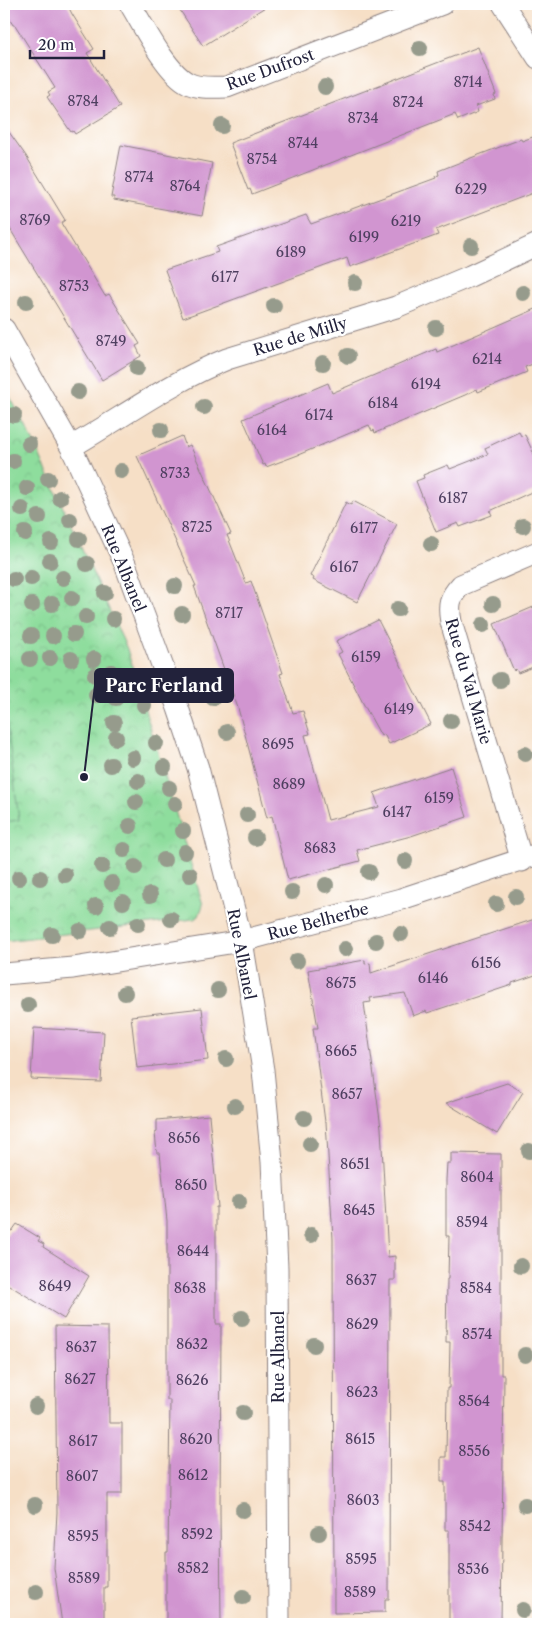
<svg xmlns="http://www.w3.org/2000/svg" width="542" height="1628" font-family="'Libre Caslon Text',serif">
<defs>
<pattern id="park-crowns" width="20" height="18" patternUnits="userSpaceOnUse" patternTransform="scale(1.25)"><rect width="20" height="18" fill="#8edd9d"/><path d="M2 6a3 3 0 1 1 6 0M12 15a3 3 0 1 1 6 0" fill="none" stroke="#7abd88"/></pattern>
</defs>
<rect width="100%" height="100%" fill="#fff"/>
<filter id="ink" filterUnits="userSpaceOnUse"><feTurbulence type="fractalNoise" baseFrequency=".02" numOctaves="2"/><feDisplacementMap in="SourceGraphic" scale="10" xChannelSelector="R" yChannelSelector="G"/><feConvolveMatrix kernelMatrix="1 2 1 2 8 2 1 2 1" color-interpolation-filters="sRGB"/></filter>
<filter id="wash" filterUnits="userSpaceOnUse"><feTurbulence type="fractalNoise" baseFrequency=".0096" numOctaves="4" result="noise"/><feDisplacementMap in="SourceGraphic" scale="20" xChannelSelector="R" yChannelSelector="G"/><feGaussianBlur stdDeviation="1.12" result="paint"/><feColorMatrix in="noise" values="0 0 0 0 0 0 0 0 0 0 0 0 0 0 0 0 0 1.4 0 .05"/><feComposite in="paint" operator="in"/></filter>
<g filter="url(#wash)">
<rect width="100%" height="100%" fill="#f6dfc6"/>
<!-- park -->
<path fill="url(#park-crowns)" stroke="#58806c" d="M4,386L27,428L127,649L203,905L199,916L194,919L4,941Z"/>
<!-- garden -->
<path fill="#8edd9d" stroke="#58806c" d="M4,702L19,820L4,822Z"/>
<g id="blocks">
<!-- building -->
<path fill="#d195d0" d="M4,4H67L72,14L94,49L87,53L120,107L75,134L73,131L71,132L47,97L50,95L48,92L55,88L15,25H13L4,10Z
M176,4H270L203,46Z
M478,47L496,94L494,95L495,99L476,106L478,112L458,120L455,114L252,194L250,189L248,190L230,143Z
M4,125L26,156L65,220L61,223L105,296L109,294L140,344L136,346L141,356L102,380L4,219Z
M538,135V191L436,230L438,235L350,267L347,258L183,318L165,270L218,252L216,247L306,215L311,224L436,178L435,176L439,175L438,171L476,156L521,139L522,141Z
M121,145L212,163L202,216L114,200V197H111Z
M538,308V362L525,367L527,372L478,392L477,389L465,395L375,433L374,430L372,431L369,425L298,455L266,467L265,464L263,465L243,419L328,383L332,393L436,349L437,352Z
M519,432L521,436L525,435L538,463V489L490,511L492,515L460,527L458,523L436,532L416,481L424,478L423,475L448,465L450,469L488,454L485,448Z
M182,436L186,447L190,445L231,534L227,535L246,583L251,581L283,673L280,674L293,713L303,711L310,734L305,735L328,820L379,807L374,793L451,767L467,817L411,836L357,850L360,861L288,880L272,816L267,818L238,708L194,586H196L137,456Z
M353,501L397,524L357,602L313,580L314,578L310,576L346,502L351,505Z
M538,605V665L518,673L516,669L514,671L494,624Z
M378,620L431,724L389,744L384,734L381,736L364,705L338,654L342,652L336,641Z
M538,918V974L512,983V985L427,1013L426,1011L413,1016L405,993L370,998L371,1002L364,1003L381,1128L388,1257L395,1256V1280H390L389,1599H385V1612L334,1613L333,1239L326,1122H325L313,1028H318L308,970L365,960V964L370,963L371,973Z
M202,1008L208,1060L137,1068L131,1016Z
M34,1028L104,1032L101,1082L31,1079Z
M507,1083L523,1092L497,1134L446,1103Z
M209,1115L218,1207H216V1324H221L220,1511L221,1624H166V1552H168L170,1400H167V1221L160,1153H157L155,1133L157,1132V1120Z
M451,1153L501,1154V1375H504L501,1624H449V1530H445V1482H441V1457H446L447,1388H449L450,1342H446L447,1279H448L449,1236H446V1180L447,1163H451Z
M17,1224L40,1238L38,1241L44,1244L43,1247L89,1276L64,1319L4,1282V1240L10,1230L12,1231Z
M55,1326L108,1327L109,1423H122V1494H107V1587H104V1624H62L54,1568L57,1512Z"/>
</g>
</g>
<g filter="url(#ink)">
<use href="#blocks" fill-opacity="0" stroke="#8c8080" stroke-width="1"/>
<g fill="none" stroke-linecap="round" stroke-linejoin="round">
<!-- street casing -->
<g stroke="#8c8080" stroke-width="23">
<path id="street" d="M130,4C143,25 166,72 188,83C199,89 215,87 227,87L442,4
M503,4L538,58
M4,329L71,447L125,564L178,708L198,768L242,941L263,1070L272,1162L277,1268L279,1624
M71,447C123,417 172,381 227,359L396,307L470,276L538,244
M522,861L451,622C448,604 449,598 461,585L538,552
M4,974L73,968L242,941L401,899L538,854"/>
</g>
<!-- street -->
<use href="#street" stroke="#fff" stroke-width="21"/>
</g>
<!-- trees -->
<g fill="#969b8c">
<circle cx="420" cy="48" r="8"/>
<circle cx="325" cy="87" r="8"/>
<circle cx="222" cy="126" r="8"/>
<circle cx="471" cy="246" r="8"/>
<circle cx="355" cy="283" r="8"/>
<circle cx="523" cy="293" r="8"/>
<circle cx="26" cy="302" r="8"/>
<circle cx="274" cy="306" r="8"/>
<circle cx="436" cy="328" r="8"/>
<circle cx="348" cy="356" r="8"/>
<circle cx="323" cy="363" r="8"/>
<circle cx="137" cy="368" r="8"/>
<circle cx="78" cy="392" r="8"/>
<circle cx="204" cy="407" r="8"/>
<circle cx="14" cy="415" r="8"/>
<circle cx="161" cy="430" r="8"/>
<circle cx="29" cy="444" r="8"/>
<circle cx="13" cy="461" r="8"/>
<circle cx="121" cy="471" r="8"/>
<circle cx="48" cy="479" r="8"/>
<circle cx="27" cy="488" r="8"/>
<circle cx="60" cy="498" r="8"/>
<circle cx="22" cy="509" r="8"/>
<circle cx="39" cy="517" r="8"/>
<circle cx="70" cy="520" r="8"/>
<circle cx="523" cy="526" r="8"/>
<circle cx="25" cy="533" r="8"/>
<circle cx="79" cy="539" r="8"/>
<circle cx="51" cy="542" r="8"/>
<circle cx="431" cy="544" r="8"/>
<circle cx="50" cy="561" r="8"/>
<circle cx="87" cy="564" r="8"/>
<circle cx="31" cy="578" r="8"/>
<circle cx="63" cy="578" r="8"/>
<circle cx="14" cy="579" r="8"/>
<circle cx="175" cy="586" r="8"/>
<circle cx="105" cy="593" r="8"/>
<circle cx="72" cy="598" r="8"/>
<circle cx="52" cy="604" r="8"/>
<circle cx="493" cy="604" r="8"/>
<circle cx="32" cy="605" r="8"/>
<circle cx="398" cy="609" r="8"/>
<circle cx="182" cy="614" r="8"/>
<circle cx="86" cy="617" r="8"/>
<circle cx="113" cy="619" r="8"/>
<circle cx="483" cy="625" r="8"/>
<circle cx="74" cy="634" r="8"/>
<circle cx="31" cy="636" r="8"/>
<circle cx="53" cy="636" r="8"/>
<circle cx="50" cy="658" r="8"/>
<circle cx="30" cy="659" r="8"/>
<circle cx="71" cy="659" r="8"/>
<circle cx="94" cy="659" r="8"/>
<circle cx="111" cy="672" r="8"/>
<circle cx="95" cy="675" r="8"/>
<circle cx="500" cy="680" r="8"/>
<circle cx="96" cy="695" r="8"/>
<circle cx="116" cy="698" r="8"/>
<circle cx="213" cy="698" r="8"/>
<circle cx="144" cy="705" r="8"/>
<circle cx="451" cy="721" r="8"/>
<circle cx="114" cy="723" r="8"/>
<circle cx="227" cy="732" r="8"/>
<circle cx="116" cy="738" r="8"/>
<circle cx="156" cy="743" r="8"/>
<circle cx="525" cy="754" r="8"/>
<circle cx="133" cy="758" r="8"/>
<circle cx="111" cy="765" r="8"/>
<circle cx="164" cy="767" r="8"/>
<circle cx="138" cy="781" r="8"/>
<circle cx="169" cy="788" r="8"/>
<circle cx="136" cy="802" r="8"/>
<circle cx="175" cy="804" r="8"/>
<circle cx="247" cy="815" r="8"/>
<circle cx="130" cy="826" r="8"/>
<circle cx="183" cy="831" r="8"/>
<circle cx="255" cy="838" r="8"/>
<circle cx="124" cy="850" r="8"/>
<circle cx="185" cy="852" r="8"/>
<circle cx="164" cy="860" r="8"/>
<circle cx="405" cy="861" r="8"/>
<circle cx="102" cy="866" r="8"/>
<circle cx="135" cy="867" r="8"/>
<circle cx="369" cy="872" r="8"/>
<circle cx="65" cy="875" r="8"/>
<circle cx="190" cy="875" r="8"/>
<circle cx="19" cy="878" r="8"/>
<circle cx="40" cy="878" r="8"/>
<circle cx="112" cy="883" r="8"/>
<circle cx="326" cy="885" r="8"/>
<circle cx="292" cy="892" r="8"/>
<circle cx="150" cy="895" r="8"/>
<circle cx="516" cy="897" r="8"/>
<circle cx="123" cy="902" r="8"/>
<circle cx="496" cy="904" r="8"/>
<circle cx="96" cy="906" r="8"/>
<circle cx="171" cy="919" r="8"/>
<circle cx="138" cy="924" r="8"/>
<circle cx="110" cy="927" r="8"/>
<circle cx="80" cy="931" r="8"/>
<circle cx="401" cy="934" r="8"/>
<circle cx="52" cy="935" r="8"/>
<circle cx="376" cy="941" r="8"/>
<circle cx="345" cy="949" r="8"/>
<circle cx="297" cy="961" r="8"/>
<circle cx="218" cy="990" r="8"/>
<circle cx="125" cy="993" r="8"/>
<circle cx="28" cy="1005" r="8"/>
<circle cx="226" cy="1059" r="8"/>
<circle cx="235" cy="1106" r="8"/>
<circle cx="304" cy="1118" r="8"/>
<circle cx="310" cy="1144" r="8"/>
<circle cx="529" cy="1151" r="8"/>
<circle cx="239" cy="1202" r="8"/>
<circle cx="311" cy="1235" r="8"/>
<circle cx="521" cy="1266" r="8"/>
<circle cx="242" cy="1318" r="8"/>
<circle cx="314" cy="1345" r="8"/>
<circle cx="525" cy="1355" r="8"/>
<circle cx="36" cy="1406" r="8"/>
<circle cx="243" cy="1413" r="8"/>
<circle cx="35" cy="1505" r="8"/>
<circle cx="525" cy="1505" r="8"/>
<circle cx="243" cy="1510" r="8"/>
<circle cx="319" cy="1533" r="8"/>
<circle cx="36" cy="1592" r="8"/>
<circle cx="243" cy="1597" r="8"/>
<circle cx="523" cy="1610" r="8"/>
</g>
</g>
<g text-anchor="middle" stroke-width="4.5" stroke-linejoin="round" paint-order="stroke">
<!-- number labels -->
<g font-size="14" fill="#4e3f60">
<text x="468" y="87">8714</text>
<text x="83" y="106">8784</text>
<text x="408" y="107">8724</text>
<text x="363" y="123">8734</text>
<text x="303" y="148">8744</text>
<text x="262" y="164">8754</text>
<text x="139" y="182">8774</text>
<text x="185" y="191">8764</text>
<text x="471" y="194">6229</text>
<text x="35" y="225">8769</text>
<text x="406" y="226">6219</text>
<text x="364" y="242">6199</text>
<text x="291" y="257">6189</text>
<text x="225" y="282">6177</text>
<text x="74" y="291">8753</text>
<text x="111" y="346">8749</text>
<text x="487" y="364">6214</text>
<text x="426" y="389">6194</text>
<text x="383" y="408">6184</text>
<text x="319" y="420">6174</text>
<text x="272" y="435">6164</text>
<text x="175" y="478">8733</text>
<text x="453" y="503">6187</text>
<text x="197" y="532">8725</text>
<text x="364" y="533">6177</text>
<text x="344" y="572">6167</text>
<text x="229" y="618">8717</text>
<text x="366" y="662">6159</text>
<text x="399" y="714">6149</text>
<text x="278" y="749">8695</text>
<text x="289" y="789">8689</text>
<text x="439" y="803">6159</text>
<text x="397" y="817">6147</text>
<text x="320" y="853">8683</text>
<text x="486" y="968">6156</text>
<text x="433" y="983">6146</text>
<text x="341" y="988">8675</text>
<text x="341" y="1056">8665</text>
<text x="347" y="1099">8657</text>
<text x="184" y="1143">8656</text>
<text x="355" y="1169">8651</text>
<text x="477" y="1182">8604</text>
<text x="191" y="1190">8650</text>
<text x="359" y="1215">8645</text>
<text x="472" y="1227">8594</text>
<text x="193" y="1256">8644</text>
<text x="361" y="1285">8637</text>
<text x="55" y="1291">8649</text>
<text x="190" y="1293">8638</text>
<text x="476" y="1293">8584</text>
<text x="362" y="1329">8629</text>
<text x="477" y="1339">8574</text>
<text x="192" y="1349">8632</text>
<text x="81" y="1352">8637</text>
<text x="80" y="1384">8627</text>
<text x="192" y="1385">8626</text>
<text x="362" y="1397">8623</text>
<text x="474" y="1406">8564</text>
<text x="196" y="1444">8620</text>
<text x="360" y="1444">8615</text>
<text x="83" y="1446">8617</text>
<text x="474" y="1456">8556</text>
<text x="193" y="1480">8612</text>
<text x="82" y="1481">8607</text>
<text x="363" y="1505">8603</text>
<text x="475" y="1531">8542</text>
<text x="197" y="1539">8592</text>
<text x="83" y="1541">8595</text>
<text x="361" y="1564">8595</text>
<text x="193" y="1573">8582</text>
<text x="473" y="1574">8536</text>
<text x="84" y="1583">8589</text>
<text x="360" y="1597">8589</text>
</g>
<!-- street labels -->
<g font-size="16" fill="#22223b" stroke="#fff">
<text transform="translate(270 69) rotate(-20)" y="6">Rue Dufrost</text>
<text transform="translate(300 336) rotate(-17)" y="6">Rue de Milly</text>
<text transform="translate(124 568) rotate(68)" y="6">Rue Albanel</text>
<text transform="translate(469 681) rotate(74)" y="6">Rue du Val Marie</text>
<text transform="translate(318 921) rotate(-15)" y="6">Rue Belherbe</text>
<text transform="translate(242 954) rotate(79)" y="6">Rue Albanel</text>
<text transform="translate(278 1357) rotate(-90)" y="6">Rue Albanel</text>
</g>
</g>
<!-- callouts -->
<path fill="none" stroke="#22223b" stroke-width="2" d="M84 777L95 685"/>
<circle fill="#22223b" stroke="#fff" stroke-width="2" cx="84" cy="777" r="5"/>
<rect fill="#22223b" stroke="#22223b" stroke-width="2" x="95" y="669" width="138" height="33" rx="5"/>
<g font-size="18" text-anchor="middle" font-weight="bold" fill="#fff">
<text x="164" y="692">Parc Ferland</text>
</g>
<!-- margin -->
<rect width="542" height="1628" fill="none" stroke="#fff" stroke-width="20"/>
<!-- scale -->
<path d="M30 50v8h74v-8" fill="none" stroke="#22223b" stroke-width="2.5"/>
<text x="38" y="50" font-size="15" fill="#22223b" stroke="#ffffff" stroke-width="4" paint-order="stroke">20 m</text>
</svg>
